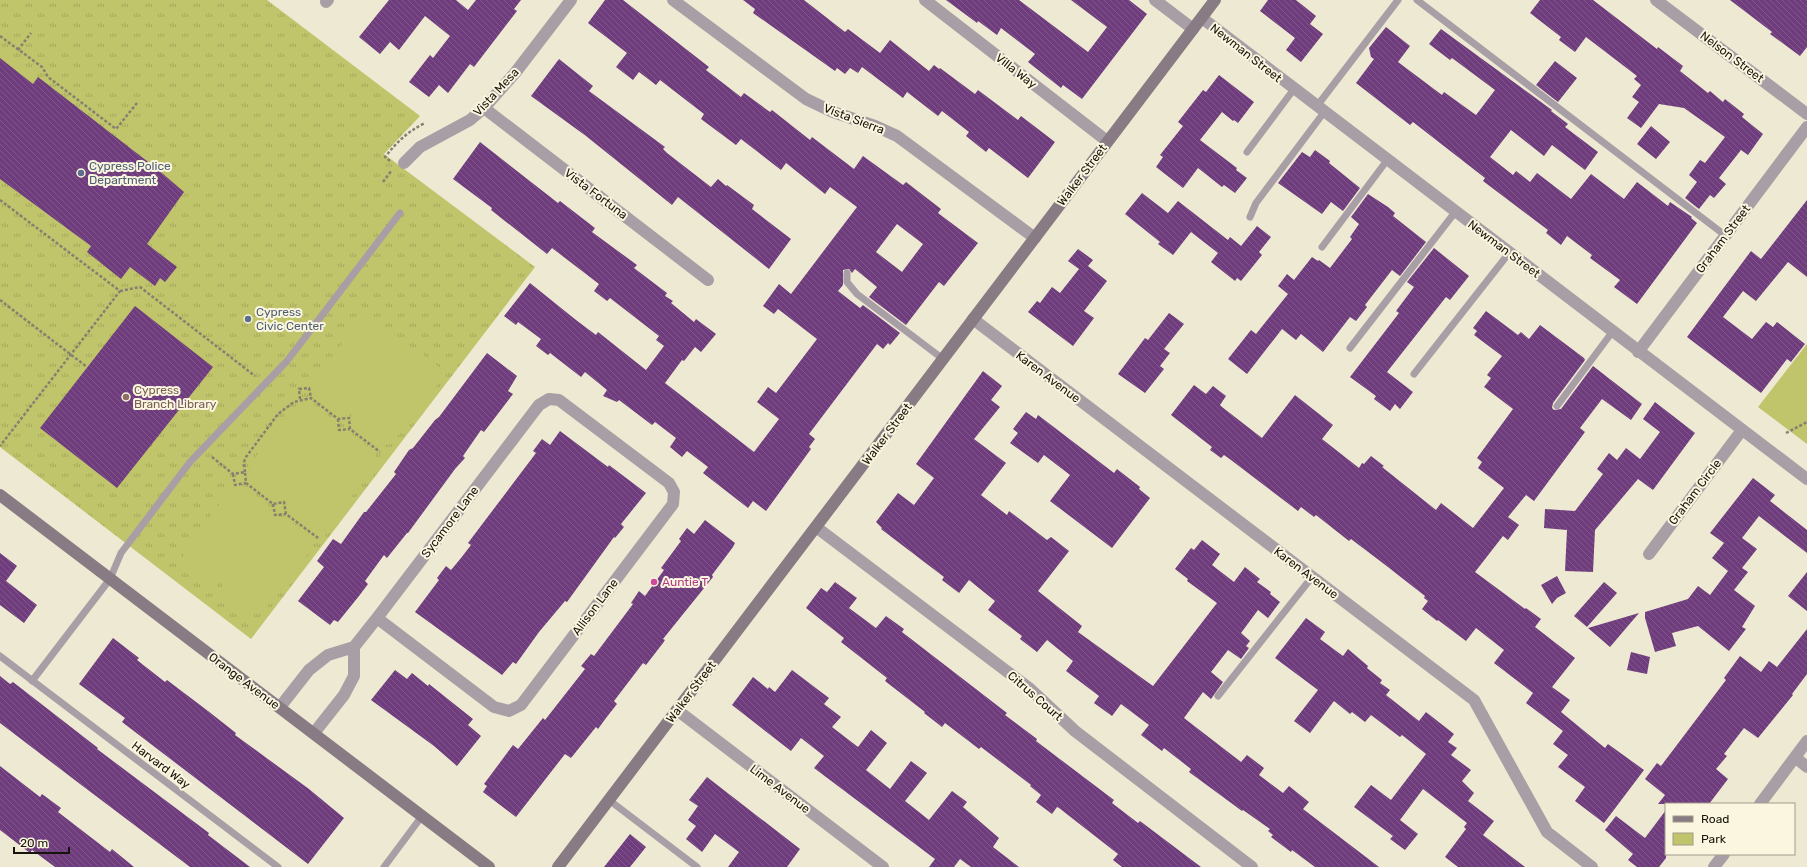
<svg xmlns="http://www.w3.org/2000/svg" width="1807" height="867" font-family="Rubik,sans-serif">
<defs>
<pattern id="grass-tufts" width="24" height="20" patternUnits="userSpaceOnUse"><rect width="24" height="20" fill="#c0c46a"/><path d="M3 7l-1-3M5 7V3M7 7l1-3M15 17l-1-3M17 17v-4M19 17l1-3" fill="none" stroke="#a4a85b"/></pattern>
<pattern id="building-back-hatch" width="6" height="6" patternUnits="userSpaceOnUse"><rect width="6" height="6" fill="#6f3d7d"/><path d="M-1 5l2 2M0 0l6 6M5-1l2 2" fill="none" stroke="#7e5688"/></pattern>
</defs>
<rect width="100%" height="100%" fill="#eee9d2"/>
<!-- grass -->
<path fill="url(#grass-tufts)" d="M0,0H267L420,116L384,154L535,267L251,639L0,447Z"/>
<!-- park -->
<path fill="#c0c46a" d="M373,317L399,337L401,349L413,347L440,368L441,380L391,444L378,446L352,426L351,414L339,416L313,396L312,384L361,319Z
M1807,344V444L1758,407Z
M309,401L335,421L337,433L349,432L375,452L377,464L326,529L314,530L288,511L286,499H275L249,479L248,467L298,403Z
M244,486L269,506L272,518L284,517L310,536L312,549L262,613L249,615L222,594V583L210,585L183,563V552L232,488Z"/>
<!-- building -->
<path fill="url(#building-back-hatch)" fill-rule="evenodd" d="M389,0H456L468,10L476,0H521L514,9L517,11L474,67L470,64L448,93L439,85L429,97L409,82L430,55L433,58L450,36L425,16L399,50L390,42L380,54L359,37Z
M605,0H623L709,67L706,70L741,97L744,93L770,112L772,110L810,140L812,137L854,169L863,156L903,185L906,182L941,209L938,213L978,243L944,286L939,282L906,325L869,297L877,287L855,269L852,273L849,269L843,270V285L838,291L860,308L863,305L900,333L890,345L888,343L883,349L877,344L809,434L815,439L809,447L811,449L766,511L753,501L748,508L703,473L708,467L687,451L682,457L670,447L676,438L655,422L652,425L619,400L617,402L603,396L607,390L585,372L581,377L550,353L548,355L536,346L541,339L518,322L516,325L504,316L530,283L576,320L596,335L598,332L646,370L664,346L656,340L659,336L610,298L607,301L594,291L599,284L552,248L547,254L491,210L492,208L453,179L480,142L558,203L560,201L595,228L592,232L637,265L634,268L667,293L665,296L673,301L671,303L694,322L696,319L716,334L701,352L695,347L684,361L682,360L665,383L754,452L779,419L757,402L768,387L776,393L817,339L778,309L774,314L763,306L779,284L791,294L857,207L830,187L825,194L786,163L781,170L741,139L736,145L701,119L704,114L660,80L656,85L639,72L633,80L616,67L627,53L588,23ZM897,224L923,244L902,272L876,252Z
M743,0H804L845,32L848,29L880,53L890,40L929,71L934,65L939,69L940,68L975,94L978,90L1018,120L1021,116L1055,142L1028,178L989,148L986,152L966,136L969,132L942,111L938,116L907,92L903,98L862,67L858,73L850,68L845,74L837,68L835,71L753,13L755,9Z
M946,0H1019L1088,52L1107,27L1071,0H1129L1147,14L1082,99L1063,85L1061,88L1028,62L1035,54L1001,28L997,35L978,21L977,23Z
M1268,0H1296L1316,16L1310,24L1323,34L1301,62L1286,50L1295,38L1260,11Z
M1540,0H1593L1657,49L1658,47L1683,66L1680,71L1708,93L1710,91L1723,102L1725,99L1744,114L1742,117L1763,134L1748,155L1741,150L1719,178L1726,184L1714,198L1710,195L1699,209L1685,198L1697,182L1689,175L1700,160L1705,163L1725,137L1684,108L1659,104L1641,128L1627,118L1639,102L1632,97L1641,85L1634,79L1637,76L1586,37L1575,52L1559,40L1561,37L1530,13Z
M1730,0H1807V47L1800,56L1770,34L1772,32Z
M1386,27L1410,46L1398,62L1442,95L1444,92L1476,115L1495,90L1452,58L1450,60L1429,44L1441,29L1552,110L1551,111L1568,124L1565,127L1598,152L1585,170L1552,145L1544,156L1511,130L1490,157L1513,175L1516,171L1530,182L1537,173L1571,199L1591,174L1624,199L1637,182L1668,206L1670,202L1692,217L1691,218L1697,223L1637,304L1614,287L1620,280L1590,258L1592,255L1567,236L1561,245L1546,233L1548,230L1483,181L1485,178L1413,122L1410,125L1356,83L1374,59L1371,57L1369,48Z
M0,58L33,84L38,77L156,168L184,192L147,244L177,267L165,282L160,278L155,286L130,267L121,279L87,252L91,246L0,179Z
M559,59L593,86L589,91L665,147L663,149L667,153L711,187L718,179L726,186L727,185L754,205L752,209L791,239L769,269L678,197L672,205L586,136L531,96Z
M1555,61L1577,78L1558,102L1536,85Z
M1219,75L1254,102L1238,123L1234,120L1233,121L1222,112L1200,140L1237,168L1236,170L1247,178L1235,193L1224,185L1222,187L1198,168L1183,188L1156,167L1163,157L1160,155L1183,126L1178,122L1203,90L1206,92Z
M1651,126L1670,142L1656,159L1637,144Z
M1315,150L1330,161L1329,163L1360,188L1343,211L1331,202L1322,214L1278,183L1302,152L1310,157Z
M1142,193L1168,213L1178,201L1228,240L1230,237L1241,246L1257,226L1271,237L1259,252L1262,255L1241,281L1237,278L1235,281L1211,262L1218,253L1191,232L1173,255L1158,244L1160,242L1125,214Z
M1368,194L1388,207L1395,213L1393,216L1426,242L1400,276L1392,270L1365,305L1367,307L1356,321L1350,317L1323,352L1301,334L1296,340L1282,329L1247,374L1228,359L1251,330L1256,334L1288,294L1278,286L1287,274L1294,280L1312,257L1318,261L1319,260L1330,268L1352,239L1350,237L1359,224L1351,217Z
M1807,200V277L1788,262L1756,301L1743,291L1723,317L1752,339L1766,322L1773,327L1777,322L1805,344L1791,362L1787,359L1761,393L1687,337L1751,251L1761,259Z
M1434,248L1469,276L1450,300L1446,297L1387,372L1413,392L1400,409L1395,404L1390,411L1374,399L1376,396L1350,377L1399,313L1396,311L1414,287L1407,282Z
M1078,249L1093,260L1088,266L1107,281L1084,311L1094,318L1073,346L1028,312L1037,301L1040,303L1052,287L1060,293L1079,269L1068,261Z
M135,306L213,367L117,488L40,428Z
M1486,311L1518,335L1521,332L1529,339L1540,325L1584,358L1585,360L1553,403L1552,408L1554,410L1561,409L1593,366L1642,404L1631,420L1602,399L1580,428L1585,432L1534,501L1526,495L1508,517L1519,525L1508,540L1503,536L1475,572L1525,609L1526,608L1541,619L1535,627L1575,658L1552,687L1570,700L1561,712L1605,748L1608,744L1644,770L1604,823L1575,801L1585,787L1558,767L1568,755L1553,744L1563,731L1526,703L1533,693L1494,663L1504,650L1476,628L1466,641L1438,620L1437,621L1422,609L1428,601L1424,598L1425,596L1384,564L1351,539L1349,541L1316,515L1314,517L1301,507L1298,511L1231,460L1224,455L1221,458L1210,450L1212,447L1171,415L1194,385L1206,394L1213,386L1226,396L1220,405L1222,407L1262,438L1295,395L1333,425L1322,439L1359,468L1362,463L1364,464L1371,456L1384,466L1382,467L1436,510L1441,503L1473,528L1504,488L1478,468L1482,462L1477,458L1513,409L1484,387L1491,378L1487,375L1502,356L1474,335L1477,331L1473,328Z
M1169,313L1184,324L1164,349L1170,353L1160,366L1164,369L1145,393L1118,374L1145,338L1148,340Z
M487,353L517,376L508,391L513,394L484,432L481,430L463,456L465,458L455,469L408,533H407L387,558L384,555L365,581L368,584L359,596L338,622L334,620L330,625L298,601L324,567L317,561L333,539L341,544L364,512H366L396,474L394,472L409,450L413,448L435,420L439,417Z
M983,371L1002,386L991,400L1000,407L974,439L1006,463L981,495L1007,515L1009,511L1047,540L1051,537L1069,551L1038,591L1082,626L1078,632L1153,686L1217,603L1187,581L1188,579L1175,569L1191,548L1194,550L1202,540L1220,554L1212,565L1234,582L1245,567L1260,579L1257,582L1271,592L1270,594L1280,602L1268,618L1258,610L1241,633L1250,641L1246,646L1249,648L1241,659L1228,650L1211,672L1223,682L1211,699L1203,692L1184,718L1241,762L1247,755L1264,768L1259,775L1283,793L1289,786L1309,802L1303,809L1379,867H1315L1292,850L1291,852L1271,837L1273,835L1268,831L1270,829L1243,810L1242,811L1189,772L1191,769L1164,748L1162,751L1141,735L1149,725L1121,704L1112,716L1094,703L1099,696L1066,671L1073,661L1047,640L1037,652L1020,639L1022,636L988,610L995,601L969,580L959,593L942,580L944,577L881,529L882,528L876,522L898,493L914,505L934,478L916,464Z
M1655,402L1695,433L1653,490L1638,479L1595,530L1593,572L1565,571L1567,530L1544,528L1545,509L1575,511L1603,474L1597,469L1609,453L1617,460L1626,448L1640,459L1660,432L1643,419Z
M1026,412L1036,419L1038,415L1114,473L1117,469L1140,487L1139,489L1150,498L1112,548L1050,501L1070,475L1044,455L1038,463L1010,443L1018,433L1013,429Z
M560,431L608,467L609,465L646,493L621,524L624,527L615,538L614,537L567,602L565,601L539,632L516,664L513,662L502,675L415,612L439,580L437,578L446,566L451,570L461,558L471,545L468,543L536,453L533,451L542,439L550,445Z
M1753,478L1775,495L1770,501L1807,530V553L1759,516L1742,538L1757,549L1742,568L1748,572L1734,590L1755,606L1742,627L1746,629L1729,651L1698,626L1672,633L1676,646L1655,652L1645,618V612L1688,599L1698,586L1710,595L1728,571L1712,558L1724,543L1710,533Z
M705,520L735,543L733,547L712,575L713,577L663,639L665,640L663,643L646,665L643,663L614,701L617,704L606,718L598,729L596,727L571,758L565,754L516,817L483,792L487,786L484,784L513,745L518,749L543,718L545,720L585,669L581,666L591,654L594,656L633,604L631,603L639,591L645,596L664,570L661,568L681,541L679,539L687,528L694,534Z
M0,553L17,566L6,581L37,605L24,623L0,605Z
M1807,572V611L1788,596Z
M1557,576L1566,593L1557,598L1552,604L1541,585Z
M835,582L857,598L849,608L876,628L886,616L904,629L902,632L1007,713L1005,715L1037,739L1036,741L1114,800L1112,803L1138,823L1140,821L1201,867H1122L1113,860L1118,854L1059,808L1057,807L1052,814L1036,802L1041,795L1030,786L1031,785L981,747L979,749L945,723L942,727L924,713L925,712L885,681L887,678L841,642L844,638L806,608L821,588L827,592Z
M1604,582L1617,593L1587,627L1574,616Z
M1639,613L1610,647L1588,628Z
M1306,618L1325,632L1320,639L1343,656L1348,649L1368,666L1367,668L1382,680L1380,683L1390,690L1386,695L1419,721L1426,712L1454,734L1448,742L1457,748L1451,755L1471,770L1462,781L1474,793L1468,801L1494,821L1483,835L1525,867H1458L1445,857L1466,829L1464,827L1467,823L1423,789L1400,820L1418,834L1405,850L1390,839L1393,836L1354,807L1371,785L1391,800L1426,754L1402,735L1400,737L1371,715L1365,722L1352,712L1350,714L1334,701L1310,733L1294,721L1318,690L1275,658Z
M1807,629V674L1792,694L1793,695L1758,738L1744,728L1724,754L1727,756L1716,769L1728,779L1709,804H1658L1665,795L1645,779L1657,763L1661,766L1726,680L1724,678L1740,656L1761,672L1769,661L1777,667Z
M113,638L139,658L137,660L165,682L167,680L208,711L236,733L235,735L309,789L344,818L308,864L122,722L125,718L79,684Z
M1631,652L1650,657L1647,674L1627,670Z
M395,670L407,679L412,673L428,686L429,684L473,719L468,725L481,736L457,766L434,746L371,700Z
M792,670L829,698L824,704L841,717L832,727L858,747L871,730L887,743L866,770L890,789L911,761L927,773L905,801L929,820L952,791L967,802L963,807L999,838L993,847L1019,867H971L960,859L954,867H929L935,859L814,768L824,756L801,738L791,751L732,705L753,677L768,689L769,687L775,692Z
M0,676L10,684L13,682L98,748L97,749L209,833L208,835L250,867H190L80,784L0,723Z
M0,766L40,797L42,794L61,808L58,812L110,852L112,849L134,867H55L32,850L30,853L0,830Z
M707,777L800,849L787,867H728L739,852L715,834L702,852L686,839L696,826L688,820L698,806L689,800Z
M1666,810V858L1659,867H1637L1628,860L1633,854L1605,830L1616,816L1645,838Z
M630,834L646,847L630,867H604Z"/>
<g fill="none" stroke-linecap="round" stroke-linejoin="round">
<!-- path -->
<path stroke="#848171" stroke-width="2.5" stroke-dasharray="3 2" stroke-linecap="butt" d="M0,36L42,67L48,77L116,129L137,103
M18,50L31,33
M390,161L385,157C398,141 407,132 425,123
M383,182L392,170
M0,200L120,291L0,446
M120,291L140,287L255,376
M0,300L87,367
M300,399L299,389L309,388L311,398
M338,419L339,430L350,429
M1786,433L1807,422
M212,457L233,474L245,472L246,483L273,504L284,502L286,514L318,538
M245,472L244,462L246,457L278,414L294,402L311,398L338,419L349,418L350,429L380,452
M233,474L235,485L246,483
M273,504L275,515L286,514"/>
<!-- service -->
<path stroke="#a89ea5" stroke-width="7" d="M1417,0L1726,236
M1317,106L1398,0
M1247,152L1294,89
M1250,217L1256,203L1325,111
M1322,247L1388,159
M847,273V282L857,294L943,359
M1350,348L1456,211
M1414,374L1509,253
M1557,406L1613,331
M0,656L278,867
M32,681L110,579L121,553L190,462L287,361L400,213
M1218,696L1312,577
M609,800L697,867
M384,867L422,816"/>
<!-- minor -->
<path stroke="#a89ea5" stroke-width="12" d="M673,0L806,99L833,112L875,126L897,136L1035,238
M925,0L1107,141
M1155,0L1193,29
M1656,0L1807,114
M326,2L328,0
M1202,18L1807,479
M484,108L708,280
M404,163L420,147L470,120L484,108L515,73L571,0
M973,319L1474,700L1547,832L1592,867
M1638,352L1807,127
M816,527L1029,688L1075,731L1252,867
M1649,554L1742,430
M280,707L309,670L328,655L354,647L377,618L539,405L549,399L559,400L669,483L674,492L673,504L521,705L509,711L494,707L377,618
M677,710L883,867
M314,733L344,695L354,676V647
M1795,757L1807,767
M1760,804L1807,741
M1714,867L1724,854"/>
<!-- secondary -->
<path stroke="#887b84" stroke-width="12" d="M0,495L489,867
M558,867L1215,0"/>
</g>
<!-- markers -->
<g fill="#5c6f8a" stroke="#fbf6df" stroke-width="1.5">
<circle cx="81" cy="173" r="4"/>
<circle cx="248" cy="319" r="4"/>
</g>
<circle fill="#8d6e63" stroke="#fbf6df" stroke-width="1.5" cx="126" cy="397" r="4"/>
<circle fill="#d1479c" stroke="#fbf6df" stroke-width="1.5" cx="654" cy="582" r="4"/>
<g text-anchor="middle" stroke-width="4" stroke-linejoin="round" paint-order="stroke">
<!-- street labels -->
<g font-size="12" fill="#16140c" stroke="#fbf6df">
<text transform="translate(1246 53) rotate(38)" y="4">Newman Street</text>
<text transform="translate(1732 57) rotate(37)" y="4">Nelson Street</text>
<text transform="translate(1016 71) rotate(38)" y="4">Villa Way</text>
<text transform="translate(496 92) rotate(-47)" y="4">Vista Mesa</text>
<text transform="translate(854 119) rotate(21)" y="4">Vista Sierra</text>
<text transform="translate(1082 175) rotate(-53)" y="4">Walker Street</text>
<text transform="translate(596 194) rotate(37)" y="4">Vista Fortuna</text>
<text transform="translate(1723 239) rotate(-53)" y="4">Graham Street</text>
<text transform="translate(1504 249) rotate(37)" y="4">Newman Street</text>
<text transform="translate(1048 377) rotate(37)" y="4">Karen Avenue</text>
<text transform="translate(887 434) rotate(-53)" y="4">Walker Street</text>
<text transform="translate(1695 492) rotate(-53)" y="4">Graham Circle</text>
<text transform="translate(450 522) rotate(-53)" y="4">Sycamore Lane</text>
<text transform="translate(1306 573) rotate(37)" y="4">Karen Avenue</text>
<text transform="translate(595 607) rotate(-53)" y="4">Allison Lane</text>
<text transform="translate(244 681) rotate(37)" y="4">Orange Avenue</text>
<text transform="translate(691 692) rotate(-53)" y="4">Walker Street</text>
<text transform="translate(1035 696) rotate(41)" y="4">Citrus Court</text>
<text transform="translate(161 765) rotate(37)" y="4">Harvard Way</text>
<text transform="translate(780 789) rotate(37)" y="4">Lime Avenue</text>
</g>
<!-- service labels -->
<g font-size="12" fill="#4e5e75" stroke="#fbf6df" text-anchor="start">
<text x="89" y="170">Cypress Police<tspan x="89" dy="14">Department</tspan></text>
<text x="256" y="316">Cypress<tspan x="256" dy="14">Civic Center</tspan></text>
</g>
<!-- education labels -->
<g font-size="12" fill="#785e54" stroke="#fbf6df" text-anchor="start">
<text x="134" y="394">Cypress<tspan x="134" dy="14">Branch Library</tspan></text>
</g>
<!-- hotel labels -->
<g font-size="12" fill="#b23c85" stroke="#fbf6df" text-anchor="start">
<text x="662" y="586">Auntie T</text>
</g>
</g>
<!-- legend -->
<rect x="1665" y="803" width="130" height="52" fill="#fbf6df" stroke="#9f9c8b"/>
<rect x="1673" y="816" width="20" height="6" fill="#887b84" stroke="#9f9c8b"/>
<text x="1701" y="823" font-size="12" fill="#16140c">Road</text>
<rect x="1673" y="833" width="20" height="12" fill="#c0c46a" stroke="#9f9c8b"/>
<text x="1701" y="843" font-size="12" fill="#16140c">Park</text>
<!-- scale -->
<path d="M14 847v6h55v-6" fill="none" stroke="#16140c" stroke-width="2"/>
<text x="20" y="847" font-size="12" fill="#16140c" stroke="#fbf6df" stroke-width="3" paint-order="stroke">20 m</text>
</svg>
